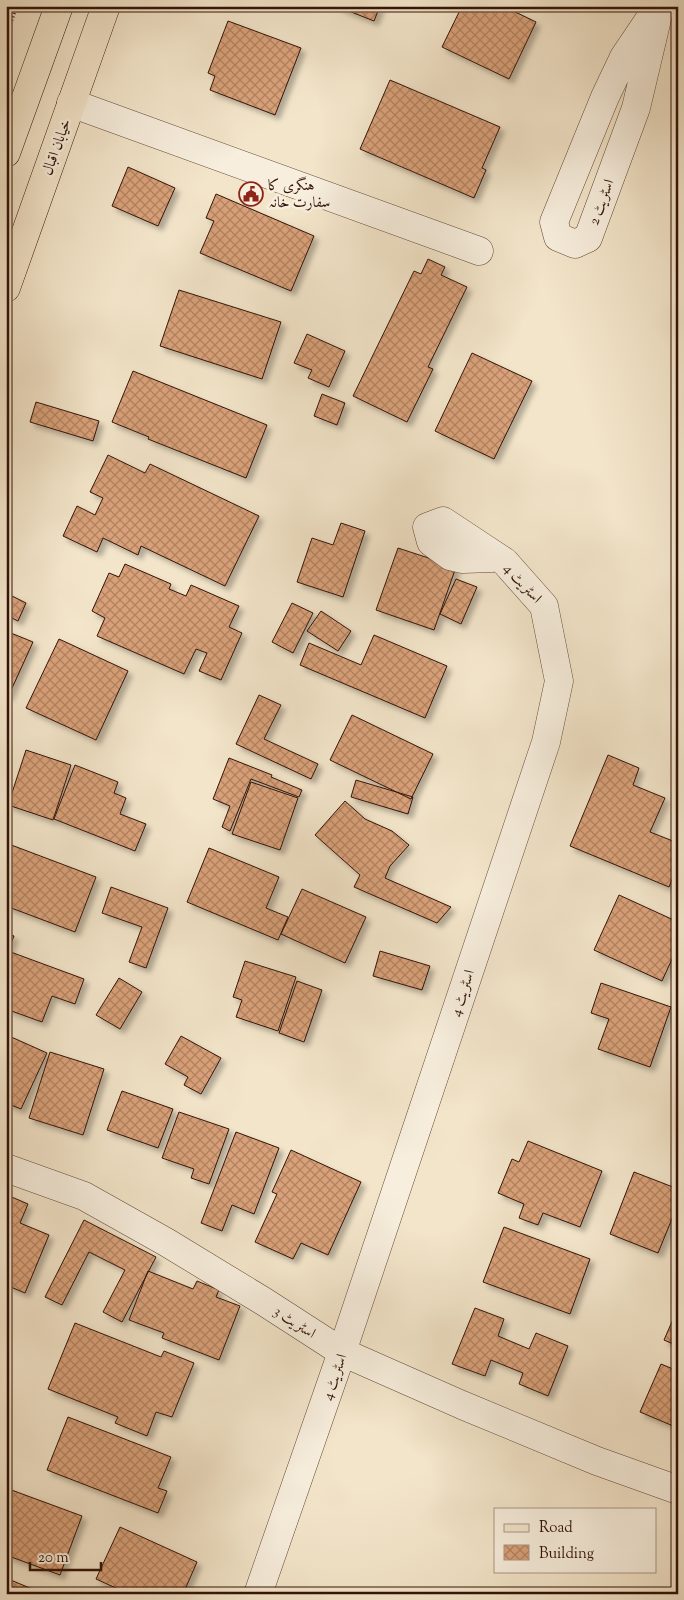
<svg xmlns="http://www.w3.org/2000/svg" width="684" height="1600" font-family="'Sorts Mill Goudy',Amiri,serif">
<defs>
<pattern id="building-cross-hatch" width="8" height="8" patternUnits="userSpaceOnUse" patternTransform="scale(1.25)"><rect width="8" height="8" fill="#d9a179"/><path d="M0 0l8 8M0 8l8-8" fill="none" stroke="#b18261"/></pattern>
<filter id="shadow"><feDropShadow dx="4.5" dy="4.5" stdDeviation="2.5" flood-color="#0004"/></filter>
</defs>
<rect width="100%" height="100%" fill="#f3e5ca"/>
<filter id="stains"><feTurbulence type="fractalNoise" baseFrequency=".004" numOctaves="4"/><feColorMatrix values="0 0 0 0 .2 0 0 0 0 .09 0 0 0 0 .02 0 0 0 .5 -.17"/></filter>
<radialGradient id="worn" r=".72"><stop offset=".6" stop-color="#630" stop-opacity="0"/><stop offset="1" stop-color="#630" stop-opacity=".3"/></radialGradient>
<!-- building -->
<path fill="url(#building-cross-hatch)" stroke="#331307" filter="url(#shadow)" d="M336,6H380L374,21Z
M462,6H503L536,22L509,79L442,47Z
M228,21L301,48L275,115L210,90L215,76L208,73Z
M390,80L500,127L482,168L486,170L474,198L360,149Z
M128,167L175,188L158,226L112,206Z
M216,194L314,236L291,291L200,253L214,221L206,218Z
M428,259L445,267L441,275L467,287L428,367L433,369L407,422L353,396L414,271L421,274Z
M179,290L281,322L262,379L160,346Z
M307,334L345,351L329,387L308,378L312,370L294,363Z
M472,353L532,381L494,459L435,431Z
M133,371L267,425L246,478L148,439L149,437L112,422Z
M322,394L345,403L337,425L314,416Z
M36,402L99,421L93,441L30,422Z
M108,455L145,473L150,464L259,516L225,586L141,546L138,555L103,538L97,552L63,536L77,506L95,515L103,498L90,492Z
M341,523L365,531L343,597L297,582L312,538L333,545Z
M398,548L456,567L434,630L376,610Z
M125,564L171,584L169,589L186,596L191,585L239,606L229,627L242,633L221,680L199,671L207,653L196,649L184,674L97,636L105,618L92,611L109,573L119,577Z
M456,579L477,587L461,624L440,614Z
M6,593L26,603L18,621L6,615Z
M292,603L313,613L293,653L272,642Z
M321,611L351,631L338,651L307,631Z
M6,631L33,642L8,697L6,696Z
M374,635L447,666L425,718L300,665L309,643L361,665Z
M59,639L128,671L96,740L26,708Z
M259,695L281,705L264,739L318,764L311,779L236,744Z
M352,715L433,754L411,799L330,760Z
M26,750L71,765L53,820L8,805Z
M608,755L639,768L633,785L665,798L650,832L678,843V865L669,887L570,846Z
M229,758L272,775L271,777L302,790L299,797L251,779L230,831L222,827L230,806L213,799Z
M75,765L118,782L114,793L126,798L120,814L146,824L135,851L54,819Z
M356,780L413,797L408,814L351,797Z
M251,782L298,798L280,850L232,834Z
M345,801L365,819L392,831L409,845L390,866L385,878L451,907L437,923L354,887L360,875L315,835Z
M6,843L96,877L75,932L6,906Z
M209,848L279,877L266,908L288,917L278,940L187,902Z
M111,887L168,908L146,968L129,962L142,927L102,913Z
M302,889L366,917L345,963L281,934Z
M619,895L678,922V946L662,981L594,950Z
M6,933L14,936L8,951L84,979L75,1004L52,996L42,1022L6,1009Z
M380,951L430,966L422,990L373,976Z
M245,961L296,977L278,1031L236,1017L242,1000L233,997Z
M119,978L142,992L120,1029L96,1015Z
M297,981L322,990L304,1042L279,1033Z
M601,983L671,1007L650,1067L598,1049L609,1019L591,1013Z
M9,1036L47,1053L21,1109L6,1103V1041Z
M181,1036L221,1058L201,1094L184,1085L188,1077L165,1064Z
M50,1052L104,1069L83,1135L29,1118Z
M122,1091L173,1109L158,1148L107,1130Z
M179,1112L229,1129L209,1184L191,1178L194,1169L162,1158Z
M236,1132L279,1148L254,1214L232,1205L222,1231L201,1223Z
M528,1141L602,1171L580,1227L543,1213L538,1225L519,1218L524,1204L498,1193L512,1159L519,1162Z
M291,1150L361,1182L328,1255L301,1243L293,1259L255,1242L277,1194L272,1192Z
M634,1172L678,1189V1204L658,1253L610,1234Z
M7,1195L28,1204L20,1223L49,1235L25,1293L6,1285Z
M84,1220L156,1257L122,1322L103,1312L125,1270L89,1252L62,1305L45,1297Z
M504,1227L590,1259L570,1314L483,1282Z
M148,1271L193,1289L197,1281L219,1290L216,1297L240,1306L219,1360L162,1338L164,1333L129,1320Z
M475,1308L504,1319L498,1336L529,1349L536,1333L568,1346L548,1396L519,1384L523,1373L491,1360L485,1376L452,1364Z
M674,1317L678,1319V1346L664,1340Z
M75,1323L161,1357L164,1351L194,1363L172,1417L156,1412L147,1436L115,1423L118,1417L48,1389Z
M661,1364L678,1371V1428L640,1412Z
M68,1417L171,1457L158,1488L167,1491L158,1513L47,1470Z
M6,1488L82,1516L60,1575L6,1555Z
M120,1527L197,1562L183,1594H129L96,1579Z
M6,1578L44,1594H6Z"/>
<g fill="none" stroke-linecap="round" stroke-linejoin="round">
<!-- minor casing -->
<g stroke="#634838" stroke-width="29">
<path id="minor" d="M657,8L624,57L605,97L554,222L558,237L575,244L588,238L636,108L658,15V6
M71,103L479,251
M6,1168L84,1196L166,1242L263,1301L342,1352L462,1405L597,1461L678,1490
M258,1594L342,1352L546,742L559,681L544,606L505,562L443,521L427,527L431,542L450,556L463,559L492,558"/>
</g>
<!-- primary casing -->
<g stroke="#331307" stroke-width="29">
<path id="primary" d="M6,153L59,6
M6,288L106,6"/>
</g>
<!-- path -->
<path stroke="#331307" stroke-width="3" stroke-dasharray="1 2.5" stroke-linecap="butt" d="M6,37L17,6"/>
<!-- minor -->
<use href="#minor" stroke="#f7eedd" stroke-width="28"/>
<!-- primary -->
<use href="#primary" stroke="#f3e5ca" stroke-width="28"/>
</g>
<!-- icons -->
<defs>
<g id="civic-ring" transform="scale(1.25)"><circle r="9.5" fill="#f7eedd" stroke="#8f2418" stroke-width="1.5"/><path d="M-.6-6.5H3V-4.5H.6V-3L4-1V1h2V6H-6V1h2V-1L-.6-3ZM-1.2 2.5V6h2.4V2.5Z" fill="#8f2418"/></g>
</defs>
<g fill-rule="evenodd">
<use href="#civic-ring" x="251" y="194"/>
</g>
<g text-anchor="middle" stroke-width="5" stroke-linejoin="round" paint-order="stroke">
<!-- street labels -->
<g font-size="15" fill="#331307" stroke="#f7eedd">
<text transform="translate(56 147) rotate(-70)" y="5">خیابان اقبال</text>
<text transform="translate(601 202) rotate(-70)" y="5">اسٹریٹ 2</text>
<text transform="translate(523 583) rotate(47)" y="5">اسٹریٹ 4</text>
<text transform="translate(462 993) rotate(-72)" y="5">اسٹریٹ 4</text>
<text transform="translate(295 1322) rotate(33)" y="5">اسٹریٹ 3</text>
<text transform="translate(334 1377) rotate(-71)" y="5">اسٹریٹ 4</text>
</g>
<!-- poi labels -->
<g font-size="15" fill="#331307" stroke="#f7eedd" text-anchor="start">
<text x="268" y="190">ہنگری کا<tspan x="268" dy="17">سفارت خانہ</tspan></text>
</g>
</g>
<!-- margin -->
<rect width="684" height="1600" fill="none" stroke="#f3e5ca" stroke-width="25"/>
<rect x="8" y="8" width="669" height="1585" fill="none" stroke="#331307" stroke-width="2.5"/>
<rect x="12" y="12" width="659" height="1575" fill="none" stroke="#331307"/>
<!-- legend -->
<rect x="494" y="1508" width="162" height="65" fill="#f7eedd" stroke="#a99687"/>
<rect x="504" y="1524" width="25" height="8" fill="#f3e5ca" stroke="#a99687"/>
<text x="539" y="1532" font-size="15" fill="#331307">Road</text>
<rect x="504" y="1545" width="25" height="15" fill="url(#building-cross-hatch)" stroke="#a99687"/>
<text x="539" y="1558" font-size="15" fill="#331307">Building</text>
<!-- scale -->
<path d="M30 1562v8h71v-8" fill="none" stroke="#331307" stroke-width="2.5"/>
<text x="38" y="1562" font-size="15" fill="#331307" stroke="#f7eedd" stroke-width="4" paint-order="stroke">20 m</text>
<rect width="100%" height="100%" filter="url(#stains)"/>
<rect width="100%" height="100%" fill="url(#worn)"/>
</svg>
